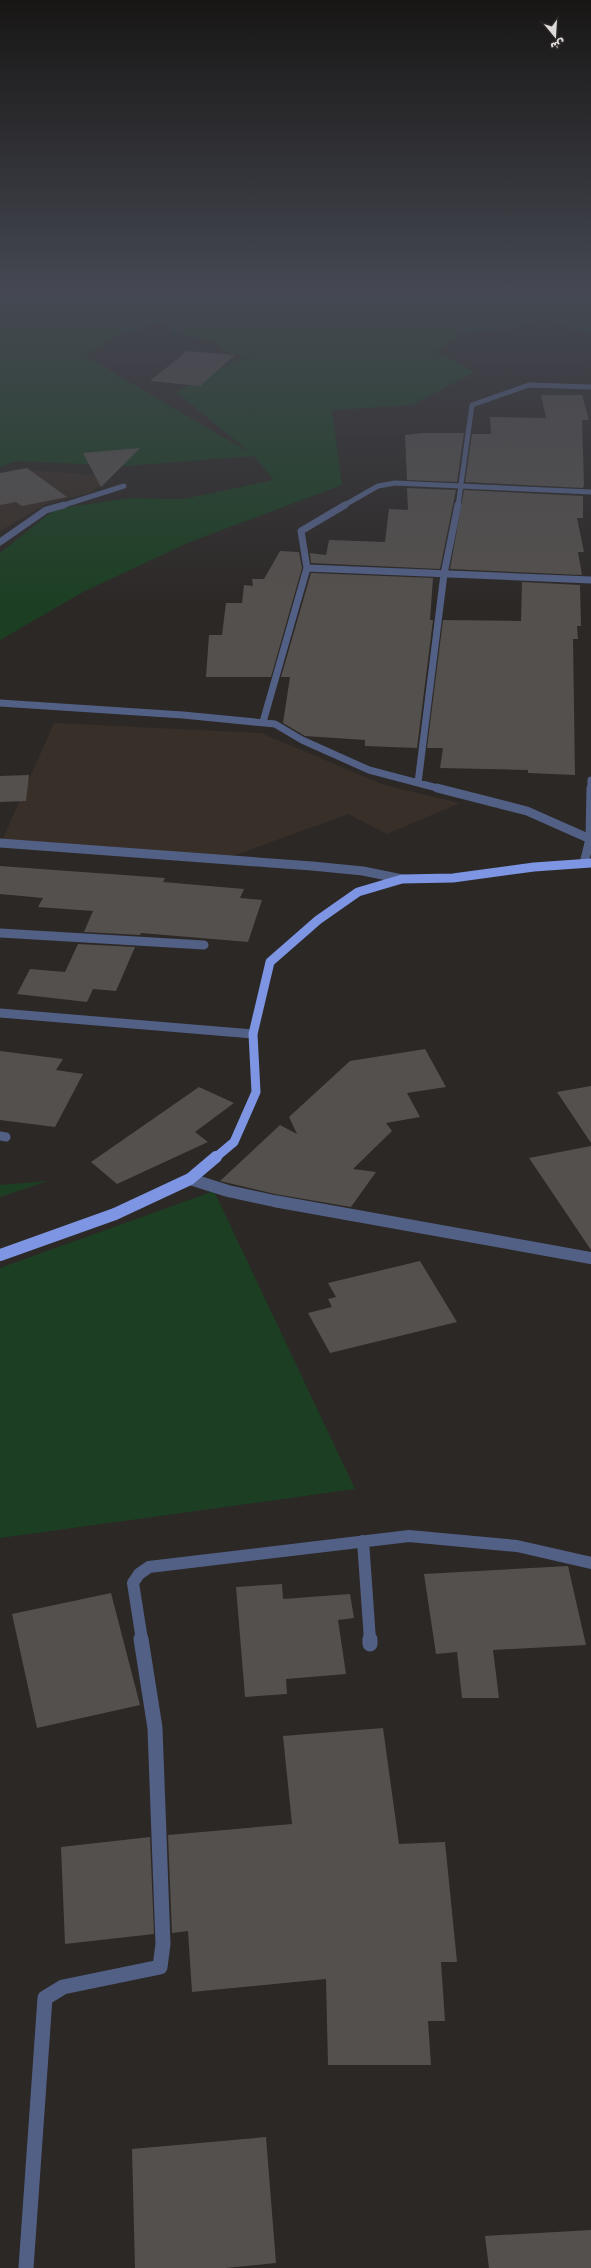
<svg xmlns="http://www.w3.org/2000/svg" width="591" height="2268" font-family="'DejaVu Sans','Noto Naskh Arabic',sans-serif">
<rect width="100%" height="100%" fill="#2c2826"/>
<!-- built -->
<path fill="#382f29" d="M14,469L113,476L92,492L46,504L0,531V474Z
M54,723L261,733L384,785L460,803L387,834L348,814L227,858L0,845Z"/>
<!-- green -->
<path fill="#1c3f23" fill-rule="evenodd" d="M0,288H591V335L544,319L511,329L462,333L436,351L475,372L412,405L332,410L342,485L190,542L85,591L0,640V553L55,509L128,498L183,499L274,480L254,456L126,466L17,461L0,467ZM163,322L174,334L209,340L231,354L245,356L176,392L252,454L85,356L111,338Z
M48,1181L0,1197V1185Z
M214,1191L355,1489L0,1538V1268Z"/>
<!-- building -->
<path fill="#54504d" d="M187,351L235,355L200,386L150,381Z
M541,395H582L589,420H582L584,485L583,488L465,482L472,434H491L490,417L546,418Z
M422,433H464L457,482L407,480L405,435Z
M140,448L101,487L83,453Z
M27,468L67,497L22,506L16,502L0,505V473Z
M407,488L456,490L440,569L311,563L310,553L326,555L329,540L385,542L389,509L408,510Z
M464,490L583,496V518H577L584,552H578L582,575L450,569Z
M280,551L299,552L302,568L271,677H206L209,635H222L226,603H242L244,585L253,586L252,579H264Z
M311,573L433,578L430,620H433L417,748L365,746V740L305,736L283,723L290,677H281Z
M522,582L580,585L581,626H577L578,639H573L575,775L528,773V770L440,768L443,748H427L443,620L521,621Z
M29,775L26,801L0,802V776Z
M0,866L165,878L163,882L244,889L240,898L262,900L248,942L141,933L140,935L84,932L93,911L38,907L43,898L0,894Z
M78,944L135,947L116,991L93,989L87,1002L17,994L30,969L65,972Z
M425,1049L446,1087L407,1093L420,1117L386,1123L392,1131L353,1169L376,1172L351,1207L275,1194L220,1181L280,1125L297,1134L289,1117L350,1061Z
M0,1051L63,1059L56,1070L83,1074L55,1127L0,1120Z
M591,1086V1143L557,1092Z
M199,1087L234,1103L195,1132L208,1142L117,1184L91,1162Z
M591,1146V1250L529,1158Z
M420,1261L457,1322L330,1353L308,1313L332,1307L328,1299L336,1297L328,1283Z
M568,1566L586,1645L493,1650L499,1698H462L457,1652L436,1654L424,1574Z
M282,1584L283,1599L350,1594L354,1618L338,1620L346,1674L286,1679L287,1694L245,1697L236,1587Z
M111,1593L140,1705L37,1728L12,1614Z
M383,1728L399,1844L445,1842L457,1962H441L445,2021H428L431,2065H328L326,1979L192,1992L188,1931L172,1933L168,1835L292,1824L283,1736Z
M150,1837L154,1934L65,1944L61,1847Z
M266,2137L276,2263L225,2268H135L132,2149Z
M591,2230V2268H489L485,2236Z"/>
<g fill="none" stroke-linecap="round" stroke-linejoin="round">
<!-- minor-far4 -->
<path stroke="#536086" stroke-width="5" d="M61,506L124,486
M343,506L378,486L395,483L591,492
M458,506L472,405L529,385L591,387"/>
<!-- minor-far3 -->
<path stroke="#536086" stroke-width="7" d="M0,542L46,510L64,505
M307,568L591,580
M0,703L183,715L275,724L302,740L369,770L441,789
M263,722L307,568L301,531L345,505
M418,783L444,574L458,505
M591,789V780"/>
<!-- minor-far2 -->
<path stroke="#536086" stroke-width="9" d="M437,788L527,811L590,839L584,863
M590,839L591,788
M0,843L312,866L363,871L402,879
M0,933L204,945
M0,1013L253,1034
M0,1136L6,1137"/>
<!-- minor-far1 -->
<path stroke="#536086" stroke-width="12" d="M190,1179L228,1191L274,1201L591,1258
M363,1541L370,1640
M142,1640L133,1583L139,1574L149,1567L409,1536L517,1546L591,1563"/>
<!-- minor -->
<path stroke="#536086" stroke-width="15" d="M370,1639V1644
M26,2268L45,1998L63,1987L160,1967L163,1944L155,1728L141,1639"/>
<!-- major-far1 -->
<path stroke="#7d95e3" stroke-width="9" d="M215,1158L234,1142L256,1092L253,1034L270,962L318,920L358,892L402,879L453,878L534,867L591,863"/>
<!-- major -->
<path stroke="#7d95e3" stroke-width="12" d="M0,1255L115,1214L190,1179L216,1157"/>
</g>
<!-- sky -->
<linearGradient id="sky" x2="0" y2="1"><stop stop-color="#181615"/><stop offset="0.48" stop-color="#454852"/><stop offset="1" stop-color="#454852" stop-opacity="0"/></linearGradient>
<rect width="591" height="606" fill="url(#sky)"/>
<!-- north arrow -->
<g transform="translate(555 36) rotate(162)" stroke="#2c2826" stroke-width="3" paint-order="stroke">
<path d="M0-3L7 15L0 10L-7 15Z" fill="#dedbda"/>
<text y="-6" font-size="11" font-weight="bold" text-anchor="middle" fill="#dedbda">ش</text>
</g>
</svg>
